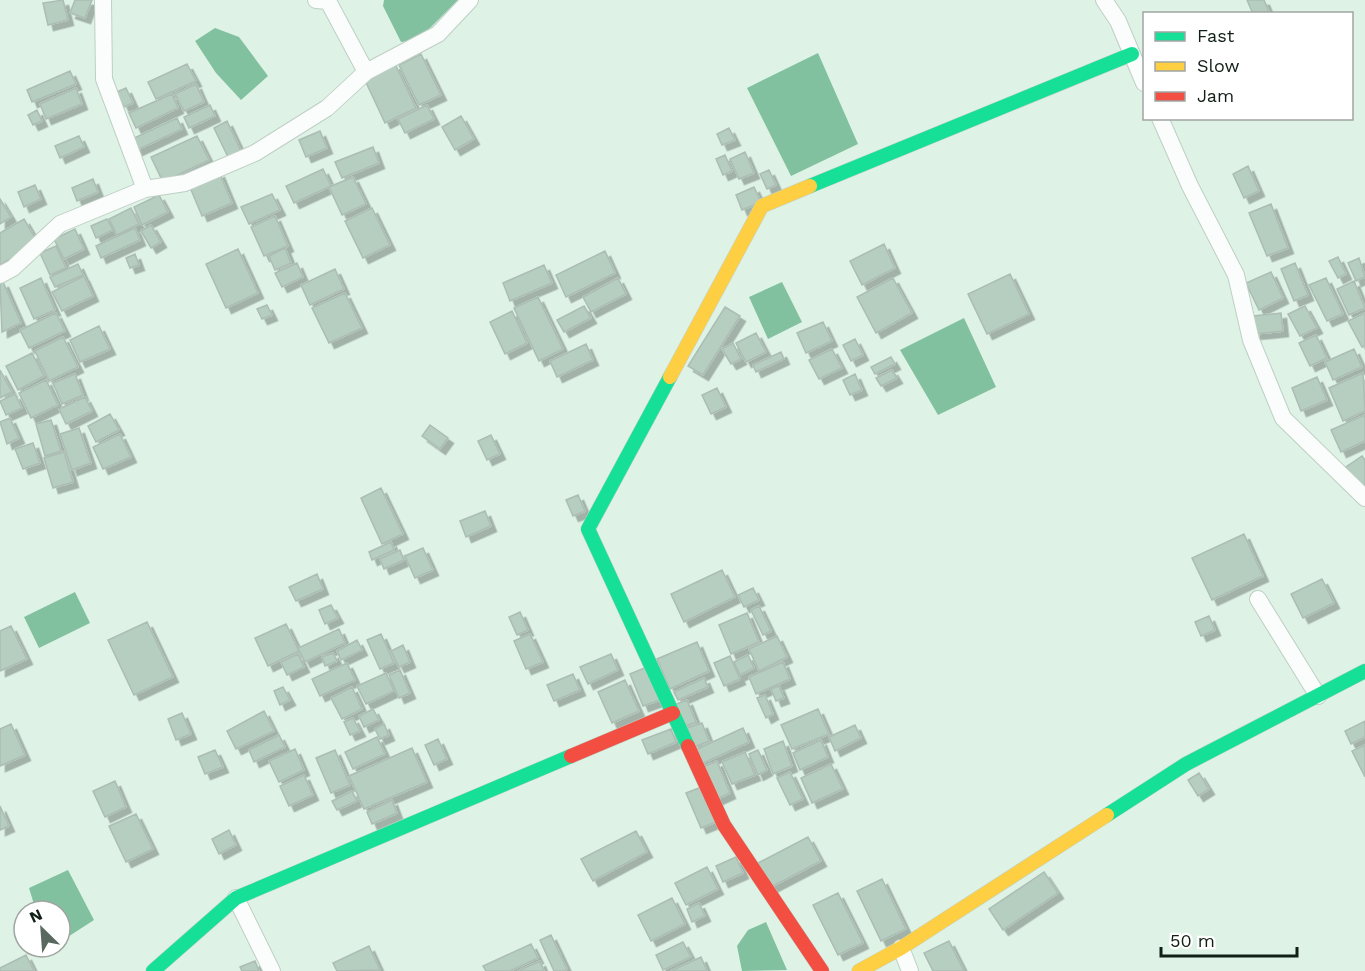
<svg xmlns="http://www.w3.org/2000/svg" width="1365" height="971" font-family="'Work Sans',sans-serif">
<defs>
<filter id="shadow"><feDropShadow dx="5.5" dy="5.5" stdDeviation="0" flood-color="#0004"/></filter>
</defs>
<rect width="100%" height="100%" fill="#def3e6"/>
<!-- water -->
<path fill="#81c19f" d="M384,0H458L418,40L401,42L383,6Z
M215,28L239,37L268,76L241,100L216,73L195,41Z
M818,53L858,144L791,176L747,88Z
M782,282L802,322L768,339L749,297Z
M964,318L996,387L938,415L900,350Z
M75,592L90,623L39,648L24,617Z
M68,870L94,920L60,942V911H36L29,888Z
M766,922L787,970L742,971L737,946L748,930Z"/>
<!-- building -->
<path fill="#b5cec0" stroke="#acbdb3" stroke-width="1.5" filter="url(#shadow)" d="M63,0L68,20L48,25L43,3Z
M75,0H92L85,18L70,13Z
M1247,0H1264L1270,14H1253Z
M421,54L441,95L419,105L399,65Z
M187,64L196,81L156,99L148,82Z
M395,64L416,108L385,123L364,78Z
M70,71L76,84L32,102L27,90Z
M196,84L204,102L184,111L175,94Z
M76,88L82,104L46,119L40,104Z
M126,88L133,103L124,107L117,92Z
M172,94L178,108L136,128L129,113Z
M210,105L215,116L189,128L184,117Z
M427,105L434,119L405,133L398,119Z
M37,110L42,121L33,125L28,115Z
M461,116L474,139L455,150L442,127Z
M177,118L182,129L137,150L132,139Z
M227,121L241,151L228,157L214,128Z
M729,128L735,140L722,145L717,134Z
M320,131L327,148L306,157L299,140Z
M79,136L84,147L60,158L55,146Z
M197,136L209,160L163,182L151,157Z
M373,147L379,163L342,178L335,162Z
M745,152L754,173L739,179L730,159Z
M725,155L732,171L723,175L716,159Z
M1248,166L1259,191L1244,198L1233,174Z
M323,169L331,186L294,203L286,186Z
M769,170L776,185L767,189L760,174Z
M219,172L232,203L202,216L189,185Z
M353,177L366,204L342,215L329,187Z
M93,179L98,192L77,201L72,188Z
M35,185L41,199L24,207L18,192Z
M754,187L761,202L742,210L736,195Z
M272,194L280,210L249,224L241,207Z
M159,195L168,212L142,225L134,207Z
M0,199L11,217L0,224Z
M1271,204L1288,248L1267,256L1249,213Z
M131,208L139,224L117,235L109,219Z
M372,208L390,245L363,258L345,221Z
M275,216L288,246L264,256L251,227Z
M24,219L38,243L0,265V233Z
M107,219L113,230L96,238L91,226Z
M151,225L161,242L151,248L141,231Z
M135,228L140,240L101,258L96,246Z
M75,229L84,249L64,259L54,239Z
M884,244L895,268L862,285L850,261Z
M56,246L66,268L50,275L40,253Z
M285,248L291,263L275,270L269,256Z
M238,249L258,293L226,308L206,264Z
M605,251L615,273L566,297L556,275Z
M135,254L139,265L130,268L126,258Z
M1338,257L1346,274L1338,278L1329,261Z
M1359,258L1365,277L1356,281L1348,263Z
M297,263L303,277L282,287L275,273Z
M1295,263L1308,295L1294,301L1281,269Z
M78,264L83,275L55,287L50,277Z
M544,265L552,283L510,301L503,283Z
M335,269L344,289L310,305L301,285Z
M1271,272L1283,298L1259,310L1246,283Z
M1010,274L1029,314L987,334L968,294Z
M84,276L93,296L62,311L52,292Z
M41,278L55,310L34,319L20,288Z
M618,278L626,294L591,312L583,297Z
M893,278L912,313L876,333L857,297Z
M1326,278L1343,314L1327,321L1309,285Z
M1354,281L1365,308L1349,315L1337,289Z
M3,282L21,323L2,332L0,283Z
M345,293L362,328L329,343L312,308Z
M538,297L563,349L539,361L514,308Z
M267,305L272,315L262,319L257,309Z
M584,306L591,318L564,332L557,320Z
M1305,306L1317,328L1300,336L1288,314Z
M725,307L740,316L703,375L688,366Z
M512,311L527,343L505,354L490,322Z
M56,313L65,331L29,348L20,330Z
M1281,313L1283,331L1255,334L1253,316Z
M1365,313V346L1362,347L1348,321Z
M823,322L832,341L806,353L797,333Z
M99,326L110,349L80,362L70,340Z
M756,333L766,352L746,362L736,343Z
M1316,335L1327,358L1310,366L1299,343Z
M63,337L78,367L49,381L35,351Z
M855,339L863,355L851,361L843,345Z
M733,343L741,359L731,364L722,349Z
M586,344L593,360L557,377L550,361Z
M832,349L842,368L819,379L809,360Z
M1354,349L1362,367L1333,380L1325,362Z
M781,352L784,359L756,372L753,365Z
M32,353L44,376L18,390L6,366Z
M891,357L895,364L875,374L871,367Z
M0,370L12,392L0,398Z
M892,370L897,378L881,386L876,378Z
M1363,373L1365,411L1343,421L1329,388Z
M75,374L83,395L62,404L53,383Z
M855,374L862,390L850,395L843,380Z
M1317,377L1327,400L1301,411L1292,388Z
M46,380L58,405L31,418L19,393Z
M717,388L726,407L711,414L702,395Z
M15,394L22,408L6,415L0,401Z
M85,397L92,411L66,424L59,409Z
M110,414L119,430L96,442L88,426Z
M1365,415V441L1341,452L1331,430Z
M10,418L19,438L7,444L0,422Z
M51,420L61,451L45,456L36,424Z
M430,425L448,438L440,449L422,436Z
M79,428L91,463L72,470L60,434Z
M120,434L131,457L103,469L93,447Z
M491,435L500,454L487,460L478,441Z
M33,443L40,463L23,469L15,449Z
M64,452L73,482L53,488L44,458Z
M1362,456L1365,460V494L1346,467Z
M381,488L403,534L382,544L361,498Z
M578,495L585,511L573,516L566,500Z
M485,511L491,526L466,537L460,521Z
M1244,534L1263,576L1212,600L1192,558Z
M391,542L394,550L372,560L369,552Z
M423,548L433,570L415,578L405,556Z
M400,550L404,560L384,569L380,559Z
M722,570L735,597L684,622L671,594Z
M317,574L323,589L296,601L289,587Z
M1322,579L1334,603L1303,618L1291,594Z
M753,588L759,600L744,607L738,595Z
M331,605L338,618L325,624L319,610Z
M759,606L771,631L763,635L751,610Z
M520,612L528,630L517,635L509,617Z
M747,613L759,642L731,654L719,625Z
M1209,616L1215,630L1201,636L1195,622Z
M147,622L173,677L134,695L108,640Z
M286,624L299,651L268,666L255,638Z
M11,626L27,659L0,671V631Z
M339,629L345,643L305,662L298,648Z
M381,634L394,663L380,669L367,640Z
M530,634L543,662L526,669L514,641Z
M777,636L787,657L759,671L749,649Z
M357,640L362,650L341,660L337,651Z
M697,642L709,671L670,689L657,659Z
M403,645L410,662L399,667L391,651Z
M333,653L337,661L325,666L322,657Z
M298,654L304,667L287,675L281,662Z
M611,654L618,670L588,684L580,667Z
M748,655L754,668L740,675L734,662Z
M730,656L740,679L724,686L714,663Z
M783,662L790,679L756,694L749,677Z
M347,663L355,680L320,696L312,679Z
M647,667L660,700L643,706L630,674Z
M400,670L410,693L399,698L389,675Z
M386,673L394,691L366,704L357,686Z
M573,674L580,690L554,701L547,685Z
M704,678L708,687L678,700L674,692Z
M625,680L639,711L612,723L598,692Z
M779,686L784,698L776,701L771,689Z
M283,687L290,700L280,705L274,691Z
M352,687L362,709L342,719L331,698Z
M765,695L773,714L766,718L757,698Z
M687,700L696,722L683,727L674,705Z
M373,709L379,720L364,727L359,716Z
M818,709L829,734L792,749L781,725Z
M264,711L274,731L236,749L227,731Z
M182,713L191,734L176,740L168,719Z
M353,718L360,731L350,735L344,722Z
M1365,721V737L1351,744L1345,731Z
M702,723L709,741L694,747L687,728Z
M11,724L25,755L0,766V729Z
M384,724L389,735L380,739L375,729Z
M855,725L861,738L835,751L829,737Z
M743,728L749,742L699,765L693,751Z
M671,729L676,742L648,754L642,740Z
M279,735L285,747L254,762L249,750Z
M377,737L385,754L353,769L345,752Z
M438,739L447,759L434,765L425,745Z
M821,740L828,757L800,770L793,753Z
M783,741L792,766L773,774L764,749Z
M1365,745V777L1352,751Z
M412,748L427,782L364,809L349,776Z
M295,749L304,770L279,782L269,761Z
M215,750L223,767L205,774L198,757Z
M335,750L350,785L331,793L316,758Z
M758,750L767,770L758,775L749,754Z
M745,752L755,775L732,784L722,762Z
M717,761L730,793L715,800L701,768Z
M831,764L843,789L812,803L801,778Z
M790,772L803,799L790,805L777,778Z
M1199,773L1209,789L1198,796L1188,780Z
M304,775L313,795L289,806L280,786Z
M115,781L126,807L105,817L93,791Z
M704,786L718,821L701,828L686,793Z
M352,791L357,801L337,810L332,801Z
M392,800L397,813L372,824L367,812Z
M0,806L9,826L0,830Z
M136,814L153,849L126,862L109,826Z
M229,830L236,845L219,854L212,839Z
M636,831L647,852L593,881L581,859Z
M808,837L821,861L771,887L758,863Z
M736,857L743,873L723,882L716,866Z
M707,867L718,889L686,905L675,883Z
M1044,872L1058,893L1003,930L989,909Z
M882,879L906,929L881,941L857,891Z
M838,893L863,943L838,955L813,905Z
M672,898L685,924L651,941L638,915Z
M699,903L705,916L692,922L687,909Z
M551,935L567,969L564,971H554L540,940Z
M949,941L964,971H933L924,953Z
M683,942L691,957L663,970L656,955Z
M531,944L538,958L510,971H486L483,966Z
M369,946L380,970L337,971L333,963Z
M26,955L34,971H0V968Z
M701,957L707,971H671Z
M255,961L259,971H242L240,967Z
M540,961L544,971H518Z"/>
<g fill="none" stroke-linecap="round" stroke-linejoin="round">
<!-- street casing -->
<g stroke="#becfc5" stroke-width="18">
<path id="street" d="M316,0L328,1L366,72L438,34L470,0
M1104,0L1118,21L1144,83
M1160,118L1190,186L1236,275L1251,340L1283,418L1365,498
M145,189L185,183L255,153L327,108L366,72
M0,275L13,268L60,224L145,189L104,79L103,0
M1258,599L1318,696
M236,898L272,971
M901,948L910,971"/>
</g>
<!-- fast casing -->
<g stroke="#becfc5" stroke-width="15">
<path id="fast" d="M810,186L1132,54
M670,377L588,529L688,746
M1107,815L1186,764L1365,671
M153,971L236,898L571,756"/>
</g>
<!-- slow casing -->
<g stroke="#becfc5" stroke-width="15">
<path id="slow" d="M670,377L762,206L810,186
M859,971L901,948L1107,815"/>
</g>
<!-- jam casing -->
<g stroke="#becfc5" stroke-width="15">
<path id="jam" d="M688,746L724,825L822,971
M571,756L673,713"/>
</g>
<!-- street -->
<use href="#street" stroke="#fafdfb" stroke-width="16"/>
<!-- fast -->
<use href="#fast" stroke="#16e098" stroke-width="14"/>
<!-- slow -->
<use href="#slow" stroke="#ffcf43" stroke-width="14"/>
<!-- jam -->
<use href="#jam" stroke="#f24e42" stroke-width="14"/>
</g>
<!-- legend -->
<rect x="1143" y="12" width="210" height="108" fill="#ffffff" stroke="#a0a5a2" stroke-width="1.5"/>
<rect x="1155" y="32" width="30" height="9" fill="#16e098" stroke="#a0a5a2" stroke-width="1.5"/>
<text x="1197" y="42" font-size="18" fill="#111f17">Fast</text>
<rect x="1155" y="62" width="30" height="9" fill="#ffcf43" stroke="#a0a5a2" stroke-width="1.5"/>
<text x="1197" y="72" font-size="18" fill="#111f17">Slow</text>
<rect x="1155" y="92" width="30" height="9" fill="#f24e42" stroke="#a0a5a2" stroke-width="1.5"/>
<text x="1197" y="102" font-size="18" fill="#111f17">Jam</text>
<!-- north arrow -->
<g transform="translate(42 929) rotate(335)"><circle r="28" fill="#ffffff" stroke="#a0a5a2" stroke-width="1.5"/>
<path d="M0-4.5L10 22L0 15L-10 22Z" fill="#59695f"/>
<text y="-9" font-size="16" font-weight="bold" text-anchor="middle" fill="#111f17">N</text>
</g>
<!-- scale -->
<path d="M1161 947v9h136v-9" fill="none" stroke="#111f17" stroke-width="3"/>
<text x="1170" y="947" font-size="18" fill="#111f17" stroke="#ffffff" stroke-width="4.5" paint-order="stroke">50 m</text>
</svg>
